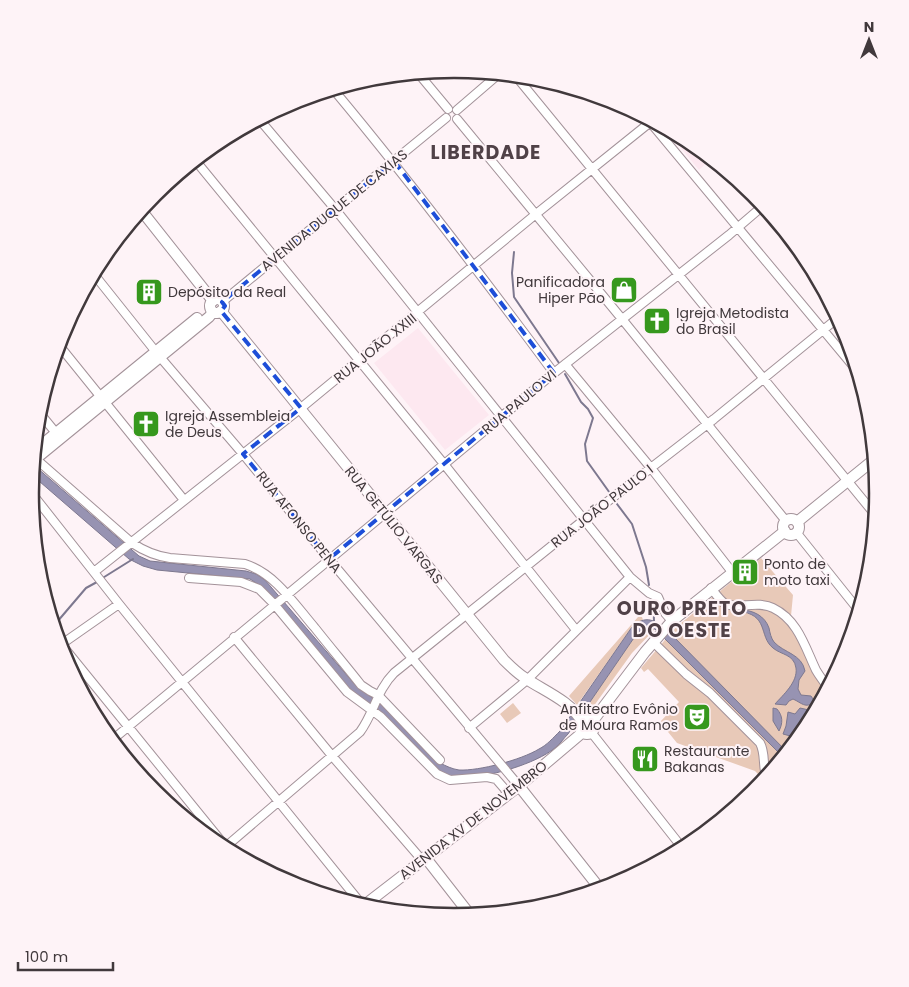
<svg xmlns="http://www.w3.org/2000/svg" width="909" height="987" font-family="Poppins,sans-serif">
<rect width="100%" height="100%" fill="#fef3f7"/>
<!-- built -->
<path fill="#fde8f0" d="M662,125L691,141L712,158L699,170Z
M418,328L489,415L445,450L374,363Z"/>
<!-- green -->
<path fill="#e8c9b8" d="M761,558L793,595L791,616C795,621 800,626 803,632C813,650 817,669 831,685L807,730L765,781L755,771L677,743L660,722L679,702L648,669L644,672L641,668L675,628L741,574L744,577L750,571L748,569Z
M638,617H642L643,620L632,627L577,705L569,696Z
M646,628L655,629L632,653L588,714L583,712L638,632Z
M513,703L521,713L507,723L500,714Z"/>
<!-- water -->
<path fill="#9793b2" stroke="#7d788f" d="M33,463L36,467L139,556L150,561L246,571L256,574L265,580L357,687L381,704L440,763C446,766 452,769 459,770C479,771 521,760 539,749C547,745 553,738 560,731L632,627C648,612 659,623 672,635L788,753L784,758L655,629L646,628L638,632L568,734C564,738 560,744 555,748C535,764 490,777 466,777C456,778 447,775 439,772L351,692L265,589L250,579L157,570L143,566L129,559L32,475Z
M741,610C753,610 765,616 769,628C770,633 771,638 774,642C784,653 802,654 805,671L799,680L798,689L801,695L811,696L815,702C805,709 802,703 793,699L789,701L786,705L775,704C783,695 798,682 796,668C794,654 781,655 773,648C758,636 770,614 737,611Z
M817,707V711L803,735L794,737L783,734L786,726L788,712L795,714L800,708L809,710Z
M773,708L777,709C783,716 783,723 779,731L773,721Z"/>
<g fill="none" stroke-linecap="round" stroke-linejoin="round">
<!-- stream -->
<path stroke="#7d788f" stroke-width="2" d="M514,252L512,273L514,297L559,363
M565,374L581,402L588,409L593,418L585,444L587,461L612,496
M614,500L632,524L646,567L649,585
M101,579L133,559
M653,598L654,621
M53,624L57,622L86,588L97,582"/>
<!-- street casing -->
<g stroke="#a39299" stroke-width="10">
<path id="street" d="M418,73L448,109
M515,75L877,517
M333,89C410,181 482,276 554,373
M457,110L500,73
M645,116L859,373
M259,119L335,209L630,577L649,593L658,597L665,613L672,621
M457,119L622,319L786,521
M195,160L444,464L576,630
M93,273L160,357L243,454L329,559L519,786
M222,302L446,118
M58,344L184,500
M565,364L651,468L732,572
M38,411L56,433
M36,459L132,543C144,551 155,556 170,558L245,564C276,574 295,605 315,628C330,647 346,666 361,685L370,691L378,695L440,760
M30,491L119,604L363,906
M796,532L860,612
M94,572L301,408L536,214L653,120
M189,578L241,582L259,589L274,604L347,692L381,717L437,774L450,780L487,777L496,779L509,794
M711,588C715,593 719,599 724,603C736,610 758,600 773,608C798,620 805,647 816,670C820,677 825,683 829,689
M234,637L333,757L422,860
M57,639L230,852
M653,642L686,674L710,693L760,743C766,754 762,767 767,779
M59,646L119,604
M469,728L527,680L630,577
M591,732L684,850
M111,741L554,373L729,235L764,205
M223,849L360,732C374,713 377,690 394,673L585,519L714,419L839,317
M368,902L375,910"/>
</g>
<!-- secondary casing -->
<g stroke="#a39299" stroke-width="12">
<path id="secondary" d="M141,210L213,301
M210 306a7 7 0 1 1 14 0a7 7 0 1 1-14 0Z
M221,311L504,660C511,667 517,673 525,678C544,691 571,701 582,722
M34,451L197,318
M33,461L209,317L213,312
M783 527a8 8 0 1 1 16 0a8 8 0 1 1-16 0Z
M797,522L876,458
M580 727a7 7 0 1 1 14 0a7 7 0 1 1-14 0Z
M592,722L645,652L672,621L785,531
M519,786L601,890
M425,857L471,916
M362,907L519,786L583,732"/>
</g>
<!-- street -->
<use href="#street" stroke="#fff" stroke-width="8"/>
<!-- secondary -->
<use href="#secondary" stroke="#fff" stroke-width="10"/>
</g>
<!-- marked area -->
<path fill="none" stroke="#1d4ed8" stroke-width="4" stroke-dasharray="10 6" stroke-linejoin="round" d="M394,161L554,373L329,559L243,454L301,408L221,311L225,306L222,302Z"/>
<!-- icons -->
<defs>
<g id="shop-square" transform="scale(1.4375)"><rect x="-9" y="-9" width="18" height="18" rx="4" fill="#36981d" stroke="#fef3f7"/><path d="M-5-2.5h2.3a2.7 3.5 0 0 1 5.4 0H5L5.5 6h-11ZM-1.5-2.5h3a1.5 2.3 0 0 0-3 0Z" fill="#fff"/></g>
<g id="building-square" transform="scale(1.4375)"><rect x="-9" y="-9" width="18" height="18" rx="4" fill="#36981d" stroke="#fef3f7"/><path d="M-4-6H4V6H1V3H-1V6H-4ZM-2.5-4.3h1.7v1.8h-1.7ZM.8-4.3h1.7v1.8H.8ZM-2.5-1h1.7V.8h-1.7ZM.8-1h1.7V.8H.8Z" fill="#fff"/></g>
<g id="church-square" transform="scale(1.4375)"><rect x="-9" y="-9" width="18" height="18" rx="4" fill="#36981d" stroke="#fef3f7"/><path d="M-1.2-6h2.4v3.5h3.3v2.4h-3.3V6h-2.4V-.1h-3.3v-2.4h3.3Z" fill="#fff"/></g>
<g id="theatre-square" transform="scale(1.4375)"><rect x="-9" y="-9" width="18" height="18" rx="4" fill="#36981d" stroke="#fef3f7"/><path d="M-5-5.5Q0-4 5-5.5V0Q5 5 0 6Q-5 5-5 0ZM-3.3-2.5H-1v1.5H-3.3ZM1-2.5H3.3v1.5H1ZM-2.8 1Q0 5.5 2.8 1Z" fill="#fff"/></g>
<g id="restaurant-square" transform="scale(1.4375)"><rect x="-9" y="-9" width="18" height="18" rx="4" fill="#36981d" stroke="#fef3f7"/><path d="M-5-6h1v4h1v-4h1v4h1v-4h1v5L-1.5 .5V6h-2V.5L-5-1ZM5-6V6H3V1.5H1.5Q1.5-4 5-6Z" fill="#fff"/></g>
</defs>
<g fill-rule="evenodd">
<use href="#shop-square" x="624" y="290"/>
<use href="#building-square" x="149" y="292"/>
<use href="#church-square" x="657" y="321"/>
<use href="#church-square" x="146" y="424"/>
<use href="#building-square" x="745" y="572"/>
<use href="#theatre-square" x="697" y="717"/>
<use href="#restaurant-square" x="645" y="759"/>
</g>
<g text-anchor="middle" stroke-width="4" stroke-linejoin="round" paint-order="stroke">
<!-- street labels -->
<g font-size="14" fill="#41393c" stroke="#fef3f7">
<text transform="translate(334 210) rotate(-39)" y="5">AVENIDA DUQUE DE CAXIAS</text>
<text transform="translate(375 348) rotate(-39)" y="5">RUA JOÃO XXIII</text>
<text transform="translate(519 402) rotate(-40)" y="5">RUA PAULO VI</text>
<text transform="translate(602 506) rotate(-38)" y="5">RUA JOÃO PAULO I</text>
<text transform="translate(299 522) rotate(51)" y="5">RUA AFONSO PENA</text>
<text transform="translate(394 525) rotate(51)" y="5">RUA GETÚLIO VARGAS</text>
<text transform="translate(473 820) rotate(-38)" y="5">AVENIDA XV DE NOVEMBRO</text>
</g>
<!-- poi labels -->
<g font-size="14" fill="#41393c" stroke="#fef3f7" text-anchor="start">
<text x="605" y="287" text-anchor="end">Panificadora<tspan x="605" dy="16">Hiper Pão</tspan></text>
<text x="168" y="297">Depósito da Real</text>
<text x="676" y="318">Igreja Metodista<tspan x="676" dy="16">do Brasil</tspan></text>
<text x="165" y="421">Igreja Assembleia<tspan x="165" dy="16">de Deus</tspan></text>
<text x="764" y="569">Ponto de<tspan x="764" dy="16">moto taxi</tspan></text>
<text x="678" y="714" text-anchor="end">Anfiteatro Evônio<tspan x="678" dy="16">de Moura Ramos</tspan></text>
<text x="664" y="756">Restaurante<tspan x="664" dy="16">Bakanas</tspan></text>
</g>
<!-- district labels -->
<g font-size="19" font-weight="bold" letter-spacing="1" fill="#504147" stroke="#fef3f7">
<text x="486" y="159">LIBERDADE</text>
<text x="682" y="615">OURO PRETO<tspan x="682" dy="22">DO OESTE</tspan></text>
</g>
</g>
<!-- crop -->
<path d="M0 0H909V987H0ZM39 493a415 415 0 1 1 830 0a415 415 0 1 1-830 0Z" fill="#fef3f7" fill-rule="evenodd"/>
<path fill="none" stroke="#41393c" stroke-width="2.5" d="M39 493a415 415 0 1 1 830 0a415 415 0 1 1-830 0Z"/>
<!-- north arrow -->
<g transform="translate(869 40)" stroke="#fef3f7" stroke-width="4" paint-order="stroke">
<path d="M0-4L9 19L0 12L-9 19Z" fill="#41393c"/>
<text y="-8" font-size="14" font-weight="bold" text-anchor="middle" fill="#41393c">N</text>
</g>
<!-- scale -->
<path d="M18 962v8h95v-8" fill="none" stroke="#41393c" stroke-width="2.5"/>
<text x="25" y="962" font-size="15" fill="#41393c" stroke="#fef3f7" stroke-width="4" paint-order="stroke">100 m</text>
</svg>
